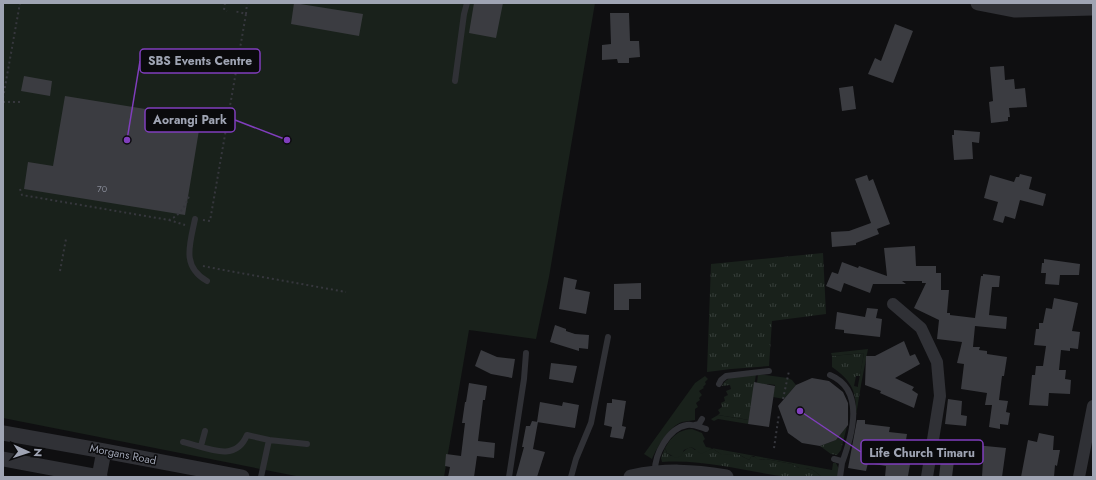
<svg xmlns="http://www.w3.org/2000/svg" width="1096" height="480" font-family="Jost,sans-serif">
<defs>
<pattern id="grass-tufts" width="24" height="20" patternUnits="userSpaceOnUse"><rect width="24" height="20" fill="#19211b"/><path d="M3 7l-1-3M5 7V3M7 7l1-3M15 17l-1-3M17 17v-4M19 17l1-3" fill="none" stroke="#373e3a"/></pattern>
</defs>
<rect width="100%" height="100%" fill="#0f0f11"/>
<!-- grass -->
<path fill="url(#grass-tufts)" d="M823,253L826,314L772,321L769,366L731,369L707,372L711,264Z
M864,353L860,376H856L854,386L858,387V385H861L856,415C857,391 851,380 832,367V356Z
M756,374L749,420L718,415L720,413L718,410L722,407L721,403L725,401L724,397L728,395L726,391L731,389L730,385L722,386C727,374 746,375 756,374Z
M847,426L841,450L837,455L831,454L820,446L836,440Z
M691,447L695,450L714,449C722,457 727,453 736,454C741,455 745,458 749,460L751,457H755L760,460L766,459L792,464L799,468H806L813,470L822,477C811,477 800,478 789,477C745,472 707,459 662,462L661,458L665,448L667,453L671,456L683,452L688,448Z"/>
<!-- green -->
<path fill="#19211b" d="M3,3H595L549,277L536,339L469,330L444,477H301L3,418Z
M868,349L861,385H858L864,353L832,356L831,353Z
M758,374L788,378L792,380L796,385L784,399L773,397L775,385L767,384V387L757,383Z
M705,376L708,379L705,382L706,384L703,387L704,388L699,391L702,395L699,398L700,400L696,403L698,407L695,409V420C691,421 687,421 682,422C670,426 657,447 652,459L644,454L695,383Z
M718,415L749,420L748,424L718,419L714,421L712,420L711,419Z
M692,429L702,433L705,439L703,441L706,447L832,470L833,463H836L839,469L838,477H822L813,470L806,468H799L792,464L766,459L758,460L754,456L751,457L749,460L738,454L722,455L712,448C697,457 703,453 691,447L684,450L681,456L676,458L667,453L665,448C672,436 678,430 692,429Z"/>
<!-- building -->
<path fill="#3b3c41" d="M294,3L363,14L359,36L291,24Z
M474,3H503L496,38L469,33Z
M610,13H629L630,41H639L640,57L629,58V63H618L617,59L602,60V45L611,44Z
M895,24L913,31L893,83L868,74L875,58L881,61Z
M1004,66L1005,80L1014,79L1015,89L1025,88L1027,107L1009,108L1010,117H1008V121L991,123L989,102L993,101L990,67Z
M24,76L52,81L50,96L21,91Z
M853,86L856,109L842,111L839,88Z
M65,96L201,118L185,215L24,189L28,162L53,166Z
M954,130L980,132L979,143L972,142L973,159L954,160L952,135H954Z
M1020,174L1032,177L1029,189L1046,194L1043,206L1020,200L1015,219L1005,216L1003,223L993,220L998,202L984,198L990,175L1014,182L1016,177H1019Z
M867,175L869,181L873,179L890,224L877,229L879,234L856,243V245L832,247L831,232L849,231L871,223L855,179Z
M915,246L916,266H936V273H941V290H949L947,313H950V315L975,318L981,276H983V274L1000,276L999,287H992L989,315L1007,317L1006,329L975,326L973,347H980L979,350L987,351V354L1007,357L1004,376H1002L999,400L1008,401L1006,412L1010,413L1008,425L1000,424V429L989,427L992,405H985L987,393L961,389L964,364L957,363L962,342L937,339L939,320L914,308L926,283H922V281H902L906,284H873L870,293L844,283L841,292L826,286L832,272L838,274L842,262L858,268L859,266L887,276L884,248Z
M1044,259L1080,264L1079,275H1060L1059,285L1045,284L1046,273H1041L1042,263H1044Z
M564,277L577,280L575,289L590,292L586,314L559,309Z
M641,283V299H629V310H614V284Z
M1054,298L1078,303L1072,331L1080,332L1078,349L1070,348V351L1061,350L1059,370H1066L1065,379L1071,380L1070,394L1049,393L1048,406L1029,405L1032,375H1035L1036,366H1043L1046,346L1034,345L1036,329H1039V323H1043L1046,308L1052,309Z
M867,308L878,309L876,318L882,319L880,337L844,333V330L835,329L837,312L865,317Z
M555,325L566,329V331L575,334L589,335L588,349L579,348V351L550,342Z
M904,341L910,356L915,354L920,364L895,378L914,387L912,390L918,394L914,408L880,393L881,391L865,385L866,356H875Z
M481,350L497,357L515,359L512,378L491,374L475,366Z
M551,363L577,366L573,383L549,379Z
M812,378L829,381L843,392L848,403V425L836,440L820,446L802,443L788,433L778,406L796,385Z
M754,382L775,386L769,427L748,424Z
M469,383L487,386L485,400H483L478,441L495,443L494,458L477,456L474,477H448L450,467L445,466L446,454L461,456L465,423H462L465,402H466Z
M612,399L626,401L622,426L626,427L623,439L610,437L612,427L604,425L607,403H612Z
M948,399L962,401L961,415L967,416L966,426L945,424Z
M540,402L562,406L563,402L579,405L575,428L537,422Z
M857,420H865V424L890,427L889,432L907,434L904,452L912,453L908,476L885,477L886,466L868,463L866,471L848,468Z
M532,421L538,422L533,449L545,452L537,477H517L516,476L524,447H522L526,426H530Z
M1039,433L1054,436L1053,450H1060L1057,466L1055,465L1054,477H1021L1028,440L1037,442Z
M962,440L975,442V445L1006,448L1002,477H982L983,460H980L981,456L960,453Z
M941,459L954,461L952,477H939Z"/>
<g fill="none" stroke-linecap="round" stroke-linejoin="round">
<!-- path -->
<path stroke="#36373d" stroke-width="2" stroke-dasharray="2 3" stroke-linecap="butt" d="M225,3L224,10L227,11
M246,14L247,3
M3,98L20,3
M3,102H20
M20,189L22,195L169,220C180,215 185,207 189,196
M169,220L185,225
M203,220L210,221L246,14L234,11
M203,266L218,269L346,292
M60,271L66,239
M783,399L789,371
M774,448L779,414"/>
<!-- service -->
<path stroke="#303136" stroke-width="6" d="M455,81L464,14L467,3
M195,219C190,244 181,266 207,281
M830,375C866,390 852,436 842,463
M719,384L721,380L726,376L769,371
M695,425L699,424L702,419
M183,442C206,447 235,464 247,435L269,440
M201,446L205,431
M834,459L841,461L842,463L840,477
M655,473C654,455 668,428 687,425C694,424 699,427 706,429
M261,477L269,440L307,444
M509,477L524,379L526,353
M571,477L576,459L591,423L608,337"/>
<!-- minor -->
<path stroke="#303136" stroke-width="12" d="M893,304L921,328L937,362L940,396L927,477
M1079,477L1093,406"/>
<!-- tertiary -->
<path stroke="#303136" stroke-width="15" d="M978,3L1014,10L1093,8
M3,433L104,451L242,477
M3,459L100,477
M99,477L104,451
M631,477C665,470 692,471 726,477"/>
</g>
<g text-anchor="middle" stroke-width="3" stroke-linejoin="round" paint-order="stroke">
<!-- number labels -->
<g font-size="9" fill="#868a96">
<text x="102" y="192">70</text>
</g>
<!-- street labels -->
<g font-size="11" fill="#9fa4b3" stroke="#0a0a0c">
<text transform="translate(123 454) rotate(11)" y="4">Morgans Road</text>
</g>
</g>
<!-- callouts -->
<path fill="none" stroke="#803ebd" stroke-width="1.5" d="M127 140L140 61M287 140L235 120M800 411L861 452"/>
<g fill="#803ebd" stroke="#0a0a0c" stroke-width="1.5">
<circle cx="127" cy="140" r="4"/>
<circle cx="287" cy="140" r="4"/>
<circle cx="800" cy="411" r="4"/>
</g>
<g fill="#0a0a0c" stroke="#803ebd" stroke-width="1.5">
<rect x="140" y="49" width="120" height="24" rx="4"/>
<rect x="145" y="108" width="90" height="24" rx="4"/>
<rect x="861" y="440" width="122" height="24" rx="4"/>
</g>
<g font-size="12" text-anchor="middle" font-weight="bold" fill="#9fa4b3">
<text x="200" y="65">SBS Events Centre</text>
<text x="190" y="124">Aorangi Park</text>
<text x="922" y="457">Life Church Timaru</text>
</g>
<!-- border -->
<rect width="1096" height="480" fill="none" stroke="#9fa4b3" stroke-width="8"/>
<!-- north arrow -->
<g transform="translate(28 452) rotate(93)" stroke="#0a0a0c" stroke-width="3" paint-order="stroke">
<path d="M0-3L7 15L0 10L-7 15Z" fill="#9fa4b3"/>
<text y="-6" font-size="11" font-weight="bold" text-anchor="middle" fill="#9fa4b3">N</text>
</g>
</svg>
